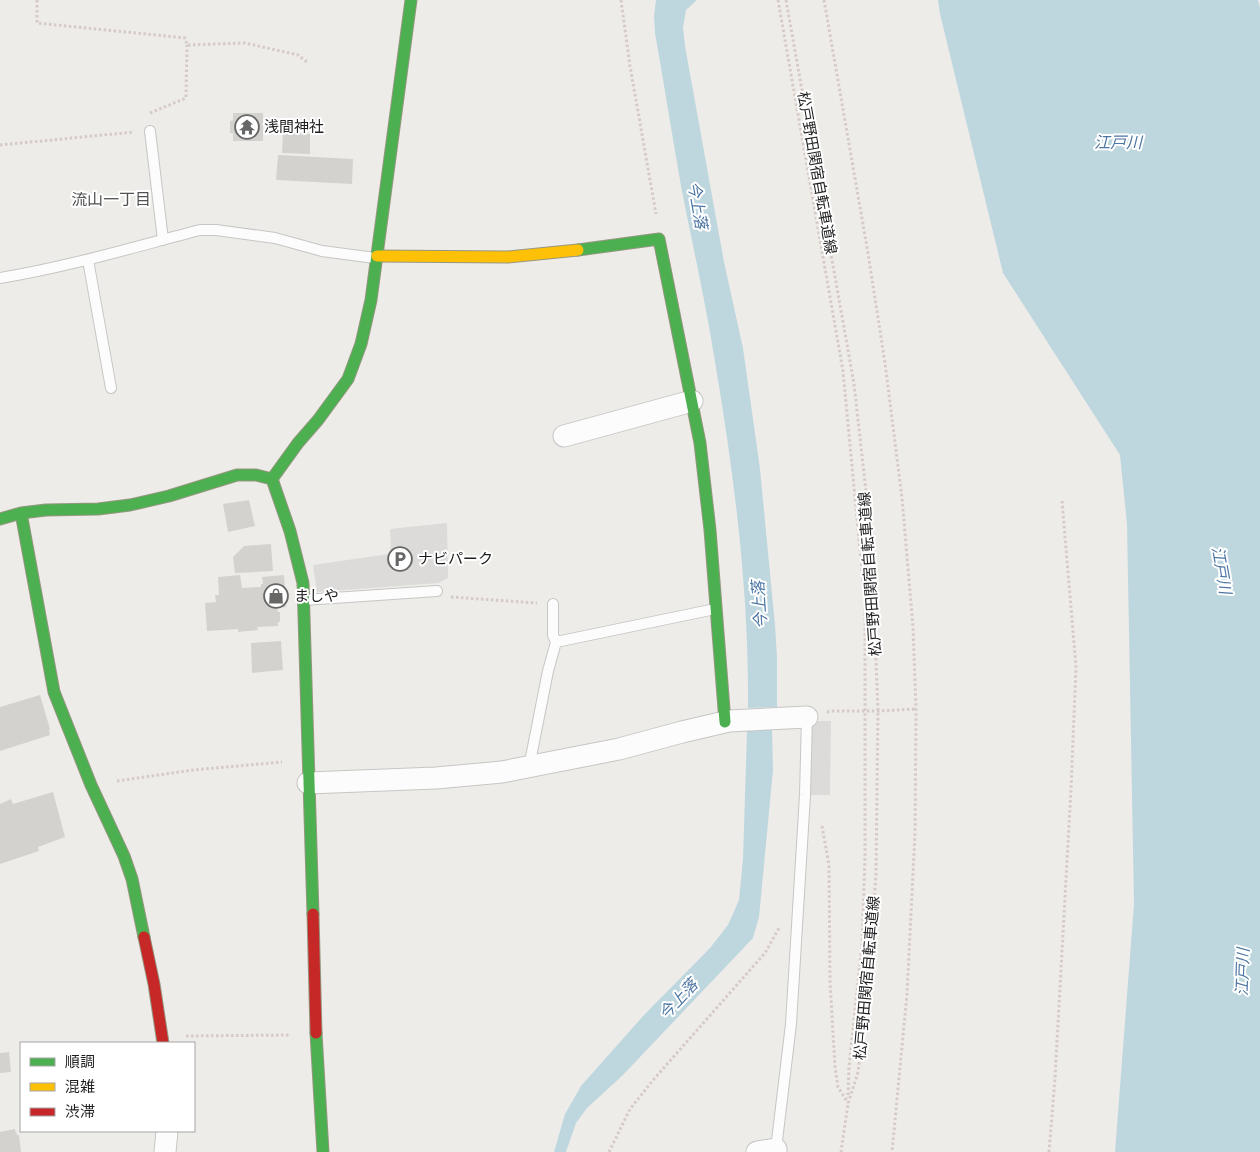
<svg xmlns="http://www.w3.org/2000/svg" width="1260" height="1152" font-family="'Exo 2','Noto Sans JP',sans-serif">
<rect width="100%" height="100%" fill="#eeece8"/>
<!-- religious -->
<path fill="#dcdbd9" d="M447,523L448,578L439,583L317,592L313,565L389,554L391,546L390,529Z
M807,721H831L830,795H805Z"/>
<!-- water -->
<path fill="#bed7df" d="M656,0H697L686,10L683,28L685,46L724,262L743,348L760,469L775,625L777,658V707L748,708C749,590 734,473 714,356C705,299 692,243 681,186C672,135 664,84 655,33L654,16Z
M938,0H1258L1260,8V1152H1115L1134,904L1127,524L1120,455L1003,273L940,14Z
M772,729L773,770L759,917L753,938L622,1076L587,1108L576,1123L566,1152H554L565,1114L581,1086L644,1015L710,948L728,925L739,900L743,859L747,731Z"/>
<!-- building -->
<path fill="#d4d2cf" d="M233,113H263V141H233V133H230V121L233,120Z
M283,133L310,134V154L282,153Z
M278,155L353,159L352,184L276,180Z
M249,500L255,526L228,532L223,504Z
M271,544L273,571L235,573L233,557L244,546Z
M240,575L242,588L261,587V584H263L262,577L284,575L286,607L277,608L278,612H280V622H278V626L257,627L258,630L238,632V629L207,631L205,603L216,602L215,595H219L218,577Z
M281,641L283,670L252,673L251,643Z
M40,695L50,729L49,730L50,735L0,751V707Z
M53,792L65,837L38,847L39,851L0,864V804L11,799L13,804Z
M9,1052L11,1072L0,1073V1053Z
M15,1129V1132L16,1131L17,1135H19L21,1152H0V1132Z"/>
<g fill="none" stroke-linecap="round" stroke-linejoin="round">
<!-- lane casing -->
<g stroke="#c6c6c4" stroke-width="12">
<path id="lane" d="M150,131L163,240
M88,260L111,388
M0,278C68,267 134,247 200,230H216L275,238L322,251L375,258
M304,600L437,591
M553,604V635L556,642
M529,767L548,671L556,642L715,609
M776,1149L791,1024L805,795L807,717"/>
</g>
<!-- street casing -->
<g stroke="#c6c6c4" stroke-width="23">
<path id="street" d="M564,436L692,401
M308,783L436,778L502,772L619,749L682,732L729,721L807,717
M165,1152L167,1131
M757,1152L776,1149V1152"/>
</g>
<!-- fast casing -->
<g stroke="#959781" stroke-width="13">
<path id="fast" d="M578,250L659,239L700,443L710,530L725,722
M272,479L290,531L303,583L313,914
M272,479L298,443L318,420L348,379L361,344L371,300L411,0
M21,513L54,692L91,785L124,856L132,879L144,937
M0,519L21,513L46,510L98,509L130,505L169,496L237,475H256L272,479
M316,1033L323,1152"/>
</g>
<!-- slow casing -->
<g stroke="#959781" stroke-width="13">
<path id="slow" d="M377,256L508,257L578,250"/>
</g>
<!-- jam casing -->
<g stroke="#959781" stroke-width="13">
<path id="jam" d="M313,914L316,1033
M144,937L154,984L163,1043"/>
</g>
<!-- path -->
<path stroke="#d6cac7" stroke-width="3" stroke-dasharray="2.5 2.5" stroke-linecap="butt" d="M37,0V23L185,38L187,45L245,43L298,55L307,62
M621,0L630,66L656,214
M778,0L843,371L865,603V858L862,944L849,1066L848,1098
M786,0L854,384L871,536L878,711L876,873L869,978L860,1057L858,1072L848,1104L841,1152
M824,0L868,253L885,363L902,498L913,627L916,709L915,833L907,994L892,1152
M150,113L186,98L187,45
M0,145L134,132
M451,597L537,603
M827,712L833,711H878L916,709
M117,781L193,770L282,762
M822,826L829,865L830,982L835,1067L838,1087L848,1103
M186,1036L290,1035
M609,1152L630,1109L654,1079L765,953L779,928
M1049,1152L1055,1078L1071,789L1076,667L1062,501"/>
<!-- lane -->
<use href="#lane" stroke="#fcfcfc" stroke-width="10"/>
<!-- street -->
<use href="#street" stroke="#fcfcfc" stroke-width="21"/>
<!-- fast -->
<use href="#fast" stroke="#4caf50" stroke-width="11"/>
<!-- slow -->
<use href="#slow" stroke="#ffc107" stroke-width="11"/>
<!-- jam -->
<use href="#jam" stroke="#c62828" stroke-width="11"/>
</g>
<!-- icons -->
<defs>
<g id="temple-ring" transform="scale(1.25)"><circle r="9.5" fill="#fff" stroke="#676765" stroke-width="1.5"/><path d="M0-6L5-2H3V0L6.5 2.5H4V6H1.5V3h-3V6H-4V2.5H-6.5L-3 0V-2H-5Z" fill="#676765"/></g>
<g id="parking-ring" transform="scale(1.25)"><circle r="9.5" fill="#fff" stroke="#676765" stroke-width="1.5"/><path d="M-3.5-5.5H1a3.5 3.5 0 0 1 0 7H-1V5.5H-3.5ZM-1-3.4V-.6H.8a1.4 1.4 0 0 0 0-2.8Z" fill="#676765"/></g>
<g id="shop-ring" transform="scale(1.25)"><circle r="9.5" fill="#fff" stroke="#676765" stroke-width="1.5"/><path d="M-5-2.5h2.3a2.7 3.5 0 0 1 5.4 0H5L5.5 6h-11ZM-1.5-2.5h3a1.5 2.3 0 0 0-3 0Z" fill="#676765"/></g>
</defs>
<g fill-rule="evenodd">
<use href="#temple-ring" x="247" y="127"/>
<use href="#parking-ring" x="400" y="559"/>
<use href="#shop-ring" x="276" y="596"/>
</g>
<g text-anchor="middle" stroke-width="4" stroke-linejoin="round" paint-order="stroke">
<!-- poi labels -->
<g font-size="15" fill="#1f1f1f" stroke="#fff" text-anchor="start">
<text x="264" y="132">浅間神社</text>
<text x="418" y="564">ナビパーク</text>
<text x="294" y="601">ましや</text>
</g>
<!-- street labels -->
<g font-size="15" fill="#1f1f1f" stroke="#fff">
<text transform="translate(817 173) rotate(80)" y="5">松戸野田関宿自転車道線</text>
<text transform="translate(870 574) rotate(-94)" y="5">松戸野田関宿自転車道線</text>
<text transform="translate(867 978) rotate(-85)" y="5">松戸野田関宿自転車道線</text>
</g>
<!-- water labels -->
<g font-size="16" font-style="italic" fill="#4d76a3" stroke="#fff">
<text x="1118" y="148">江戸川</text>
<text transform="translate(698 205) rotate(80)" y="6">今上落</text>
<text transform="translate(1222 570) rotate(80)" y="6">江戸川</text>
<text transform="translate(759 605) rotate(-94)" y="6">今上落</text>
<text transform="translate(1242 972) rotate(-88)" y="6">江戸川</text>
<text transform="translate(678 999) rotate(-47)" y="6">今上落</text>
</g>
<!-- neighbourhood labels -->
<g font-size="16" fill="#525252" stroke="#fff">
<text x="111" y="205">流山一丁目</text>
</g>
</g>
<!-- legend -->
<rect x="20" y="1042" width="175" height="90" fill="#ffffff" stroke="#a5a5a5"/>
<rect x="30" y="1058" width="25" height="8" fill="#4caf50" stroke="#a5a5a5"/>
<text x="65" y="1067" font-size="15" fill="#1f1f1f">順調</text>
<rect x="30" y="1083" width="25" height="8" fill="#ffc107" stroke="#a5a5a5"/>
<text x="65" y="1092" font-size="15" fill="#1f1f1f">混雑</text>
<rect x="30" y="1108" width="25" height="8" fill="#c62828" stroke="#a5a5a5"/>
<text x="65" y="1117" font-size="15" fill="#1f1f1f">渋滞</text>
</svg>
